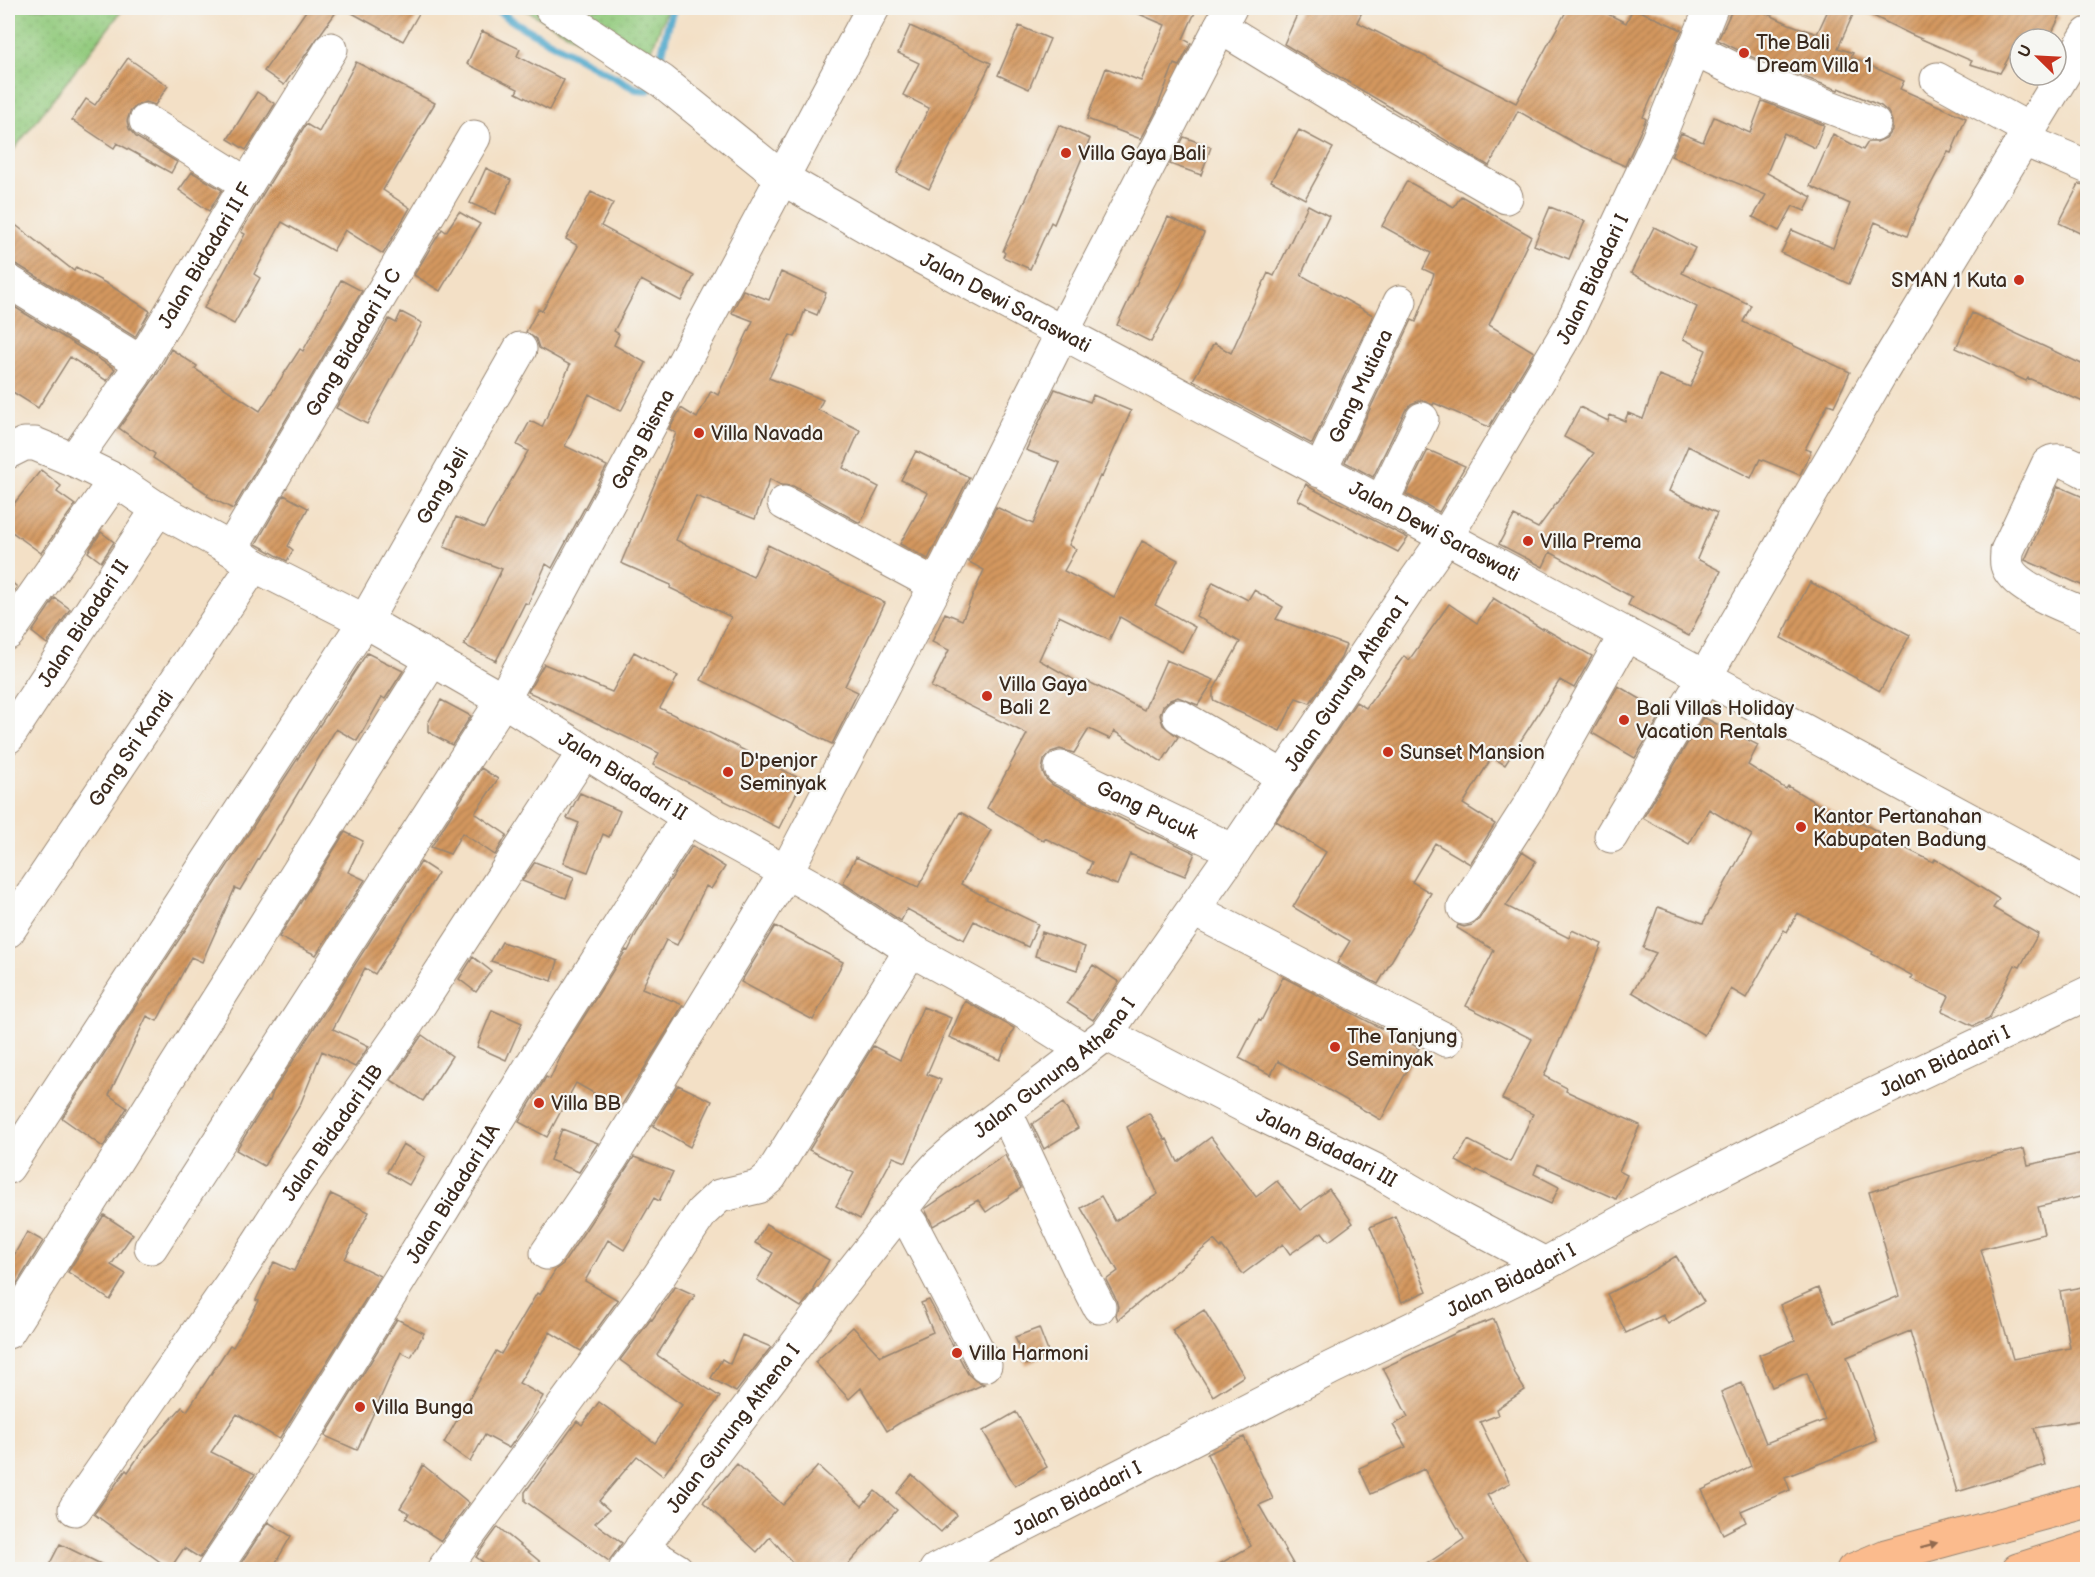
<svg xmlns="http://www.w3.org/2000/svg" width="2095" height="1577" font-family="'Balsamiq Sans',sans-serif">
<defs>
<pattern id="grass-dots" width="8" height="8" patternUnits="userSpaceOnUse" patternTransform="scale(1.5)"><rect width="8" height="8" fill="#93cb7e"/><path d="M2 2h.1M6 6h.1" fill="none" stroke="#80ae6c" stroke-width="1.8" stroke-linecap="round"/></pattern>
<pattern id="building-hatch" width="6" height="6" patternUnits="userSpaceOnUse" patternTransform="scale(1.5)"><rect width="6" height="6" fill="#d4985f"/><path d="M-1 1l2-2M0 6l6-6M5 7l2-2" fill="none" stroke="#ad7c4e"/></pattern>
</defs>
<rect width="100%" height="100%" fill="#f6f6f2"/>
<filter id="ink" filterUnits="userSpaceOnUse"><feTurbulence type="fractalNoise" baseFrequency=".0167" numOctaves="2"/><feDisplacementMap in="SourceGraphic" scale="12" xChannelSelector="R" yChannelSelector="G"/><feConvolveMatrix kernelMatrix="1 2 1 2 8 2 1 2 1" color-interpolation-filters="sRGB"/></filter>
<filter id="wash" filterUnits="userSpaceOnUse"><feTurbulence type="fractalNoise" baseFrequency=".008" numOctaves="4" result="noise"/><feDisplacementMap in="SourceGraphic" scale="24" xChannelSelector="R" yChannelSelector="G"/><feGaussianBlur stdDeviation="1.35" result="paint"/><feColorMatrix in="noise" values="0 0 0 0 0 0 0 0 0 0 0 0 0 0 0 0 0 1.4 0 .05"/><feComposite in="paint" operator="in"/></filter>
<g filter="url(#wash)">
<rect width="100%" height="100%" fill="#f3e0c6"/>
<!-- grass -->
<path fill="url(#grass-dots)" stroke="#677a4e" stroke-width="1.5" d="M8,8H124L8,157Z
M522,8H668L648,58L627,67Z"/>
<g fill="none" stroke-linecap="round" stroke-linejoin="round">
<!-- stream -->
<path stroke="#4ea7cb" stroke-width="8" d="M494,8L519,25L636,89L648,90L651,84
M657,70C665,50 665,27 674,8"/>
</g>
<g id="blocks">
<!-- building -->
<path fill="url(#building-hatch)" d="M308,8H339L284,85L264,71Z
M343,8H422L403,41Z
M1125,8H1197L1183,39L1191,43L1179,66L1174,64L1156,111L1141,139L1087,119L1106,68L1141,81L1165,25Z
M1300,8H1364L1357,22L1516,103L1568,8H1596L1626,23L1633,8L1682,30L1643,117L1646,119L1625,166L1580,146L1518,111L1489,166L1284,44Z
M1733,8H1755L1789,24L1817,34L1829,8H1856L1838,48L1853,53L1851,57L1904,81L1900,89L1966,118L1951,153L1948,152L1920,205L1907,236L1875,222L1849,284L1781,253L1792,230L1833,248L1850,204L1810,186L1833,134L1863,150L1868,142H1877L1886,138L1892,130V121L1888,112L1881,106L1839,88L1838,90L1752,57L1718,40Z
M1857,8H2042L2060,16L2049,39H2019L2000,73L1970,64L1972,61L1910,34Z
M910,26L991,63L929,189L897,173L929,108L903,95L919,63L898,53Z
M1019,26L1050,39L1029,89L998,75Z
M482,31L520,49L517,56L564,80L549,110L516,93L518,89L467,64Z
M128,58L168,86L155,105L146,102L137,105L130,112L127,121L129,129L136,137L177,162L171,173L117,143L114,148L72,120L86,99L95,105Z
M356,62L435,103L383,190L410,208L383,254L345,230L333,251L282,222L254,274L260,278L234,324L204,308L245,234L241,232L263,194L306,124L319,132Z
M257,92L275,104L246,150L228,139Z
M1762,101L1824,125L1815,148L1784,133L1767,173L1812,197L1805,211L1793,206L1779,231L1753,217L1766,195L1671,156L1681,133L1703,142L1714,117L1750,133Z
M1059,125L1090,139L1054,224L1051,222L1030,269L1003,257L1005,253L1003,251Z
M1299,130L1333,148L1305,199L1271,181Z
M1184,137L1211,147L1201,175L1170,164Z
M486,168L511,180L495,214L470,203Z
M192,172L222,190L209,211L179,190Z
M1407,181L1454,207L1461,196L1531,236L1489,325L1534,352L1489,427L1434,403L1433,405L1421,400L1411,404L1405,411L1373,477L1345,462L1412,320L1416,322L1434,274L1423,269L1431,253L1382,226Z
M2079,184L2088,185V237L2059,223Z
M591,192L613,203L601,226L694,276L681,301L641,280L614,331L619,334L614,345L646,363L621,411L589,394L565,446L607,466L552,568L546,564L528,604L525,603L496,661L464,645L502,569L444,547L456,517L484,528L528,451L517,445L530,421L542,427L570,365L539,348L536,339L526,332L538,309L542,311L578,246L566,239Z
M1308,205L1329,216L1301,275L1373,315L1312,444L1193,380L1214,343L1231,353L1268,273L1274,276Z
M1550,207L1585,221L1569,259L1534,245Z
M459,212L480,224L440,291L414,275L442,229L446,232Z
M1168,217L1204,233L1181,285L1151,342L1117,325Z
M8,219L74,271L76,267L111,286L150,311L135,337L18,265L8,262Z
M1654,227L1695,248L1682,273L1751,305L1743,322L1850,372L1834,406L1828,404L1805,449L1811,451L1800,475L1760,459L1751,478L1688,446L1669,491L1717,513L1697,559L1721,571L1689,636L1628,605L1632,597L1550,552L1543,567L1499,544L1514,516L1538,528L1594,453L1564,437L1580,407L1608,421L1610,415L1625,421L1628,413L1643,419L1659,375L1690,387L1706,350L1683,339L1697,307L1631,273Z
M781,272L826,293L817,315L805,310L795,337L790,335L769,378L823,400L818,410L860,430L843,468L879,487L860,523L793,486L781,485L770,479L755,519L696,496L676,540L753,577L768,545L885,603L845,686L858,692L832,744L701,680L731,617L670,588L671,585L621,563L676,433L669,429L676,417L681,408L697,418L711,391L718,395L753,321L732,313L743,290L769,300Z
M341,280L362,291L233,509L207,496L208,494L153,458L155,454L119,428L158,373L171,349L197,366L195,369L260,411L300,349L303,351Z
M8,303L115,369L107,381L70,357L38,408L8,389Z
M401,312L422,323L367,424L336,408L389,319L396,323Z
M1972,313L2088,367V404L2028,378L2026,381L1956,348Z
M1055,389L1090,402L1093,395L1131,411L1102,477L1100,476L1069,545L1076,549L1064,571L1114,597L1142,541L1178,560L1155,605L1195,627L1182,652L1120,617L1109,640L1059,616L1039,660L1085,686L1087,681L1144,710L1166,660L1214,680L1198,705L1178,697L1170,700L1163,706L1160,715L1163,725L1178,737L1162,762L1114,731L1110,739L1089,729L1074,753L1060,749L1051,752L1044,760L1042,770L1046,779L1053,785L1152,834V833L1195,853L1185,876L1130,854L1117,885L1087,873L1092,862L1045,838L1044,841L987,808L1027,734L931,687L949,650L932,642L945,613L962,620L984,570L969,562L996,507L1033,524L1060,463L1026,450Z
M1428,450L1465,466L1439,512L1406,494Z
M916,451L969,477L928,559L900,544L928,493L901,480Z
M41,470L61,486L57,492L75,505L41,553L8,529V511Z
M1306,484L1311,488L1408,538L1398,552L1298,500Z
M2058,486L2088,499V588L2025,560Z
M284,495L308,508L288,546L293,550L287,561L256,544Z
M101,532L114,542L101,562L88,552Z
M8,579L17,587L8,601Z
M1213,582L1248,600L1254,590L1283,607L1276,619L1346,645L1341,658L1310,703L1296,698L1280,731L1213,700V691L1240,642L1196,616Z
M1810,582L1910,635L1880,691L1781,638Z
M55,598L70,609L47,644L32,632Z
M1493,598L1542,629L1543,628L1592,656L1574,688L1560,680L1505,765L1492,757L1463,804L1495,824L1470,864L1435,843L1412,882L1431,893L1378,984L1337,963L1350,941L1293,907L1326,852L1276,821L1356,702L1366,708L1404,656L1409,660L1449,604L1477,623Z
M634,652L678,676L660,708L803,780L779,828L653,765L659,753L574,712L528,692L544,664L612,692Z
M367,653L403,671L385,699L382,697L357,741L336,729L240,890L235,888L202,962L191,957L157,1021L147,1016L109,1095L127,1108L103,1147L62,1118Z
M1618,686L1663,712L1635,758L1592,733Z
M441,700L471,716L452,745L428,732V723Z
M1703,717L1758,745L1748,765L1786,789L1788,786L1852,825L1855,819L1886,836L1885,838L1933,862L1935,859L1999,899L1993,908L2038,934L2020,967L2015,965L1989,1019L1973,1026L1942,1011L1949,996L1911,979L1913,976L1872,954L1873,952L1798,913L1787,932L1784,930L1746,998L1731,989L1704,1035L1632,992L1656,953L1643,948L1658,907L1703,923L1752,835L1709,809L1689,844L1643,818Z
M481,768L498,779L475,813L507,835L495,855L462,833L450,854L431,847Z
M580,793L620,811L609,837L603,834L588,872L563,863L579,823L567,818Z
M960,812L991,830L961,884L987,898L986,899L1038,924L1028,947L974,921L964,940L907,909L901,921L843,883L856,857L918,887Z
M345,832L363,841L348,872L365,880L316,955L279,937Z
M692,846L725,867L711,889L706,886L677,945L666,940L642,988L683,1005L620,1108L576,1083L547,1137L519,1122L546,1077L550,1079L565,1047L626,950L628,951L637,933Z
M1522,852L1536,861L1506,906L1569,938L1572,930L1602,944L1544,1076L1567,1088L1566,1091L1640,1125L1619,1171L1627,1175L1616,1199L1538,1164L1534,1174L1559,1187L1551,1204L1477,1170L1476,1172L1456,1161L1468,1140L1510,1162L1533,1114L1502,1099L1532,1039L1466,1006L1494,950L1457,928L1458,925L1464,927L1472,925L1479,919Z
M421,862L438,873L375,974L365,968L333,1029L369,1046L355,1067L322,1051L300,1105L264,1166L236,1150L268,1100L270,1101L273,1092Z
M535,862L574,877L566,898L522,881Z
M775,926L843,962L813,1020L741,982Z
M1042,932L1085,947L1077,970L1035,956Z
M502,942L558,961L552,981L491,961Z
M473,957L491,971L476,992L459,979Z
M1093,965L1119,982L1093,1020L1067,1003Z
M1283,977L1419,1048L1381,1120L1278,1061L1271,1075L1239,1058L1259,1019L1261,1021Z
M965,1001L1014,1028L1000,1060L949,1037Z
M923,1007L951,1018L927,1074L941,1080L906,1162L893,1157L860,1219L836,1206L854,1173L809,1150L873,1046L900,1060Z
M492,1010L522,1023L506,1060L477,1047Z
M422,1035L452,1056L423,1101L391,1080Z
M678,1085L712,1101L690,1147L653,1126Z
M1063,1103L1078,1128L1044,1149L1032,1124Z
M1149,1113L1165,1140L1167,1139L1178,1162L1211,1137L1256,1197L1277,1181L1300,1210L1329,1189L1353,1223L1329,1241L1322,1232L1290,1254L1283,1244L1243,1274L1222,1246L1221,1248L1214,1240L1118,1320L1116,1315L1118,1307L1116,1299L1106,1280L1118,1271L1081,1208L1101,1196L1115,1221L1158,1194L1127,1127Z
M562,1129L598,1143L579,1172L550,1160Z
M403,1144L425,1157L409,1185L387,1172Z
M2024,1149L2028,1165L2088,1152V1195L2038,1207L2044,1234L1981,1249L2013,1359L2070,1348L2060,1291L2088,1286V1419L2034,1428L2045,1465L1957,1492L1910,1331L1847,1357L1877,1441L1785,1477L1790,1490L1741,1511L1746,1522L1723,1534L1702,1490L1751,1466L1721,1392L1742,1383L1766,1443L1825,1420L1807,1373L1772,1387L1759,1355L1795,1340L1780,1305L1818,1288L1834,1323L1899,1296L1869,1192L1973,1161Z
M1005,1155L1021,1188L986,1212L978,1200L933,1226L925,1209Z
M634,1157L673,1172L659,1201L654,1198L624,1250L608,1240L585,1281L618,1300L581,1351L550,1332L519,1383L543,1396L530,1419L509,1448L485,1435L470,1462L444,1443L496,1351L501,1354L537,1293L540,1295L556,1269L563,1264Z
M331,1194L369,1212L345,1259L380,1276L279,1439L237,1414L211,1452L255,1474L200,1558L184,1548L170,1569L94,1514L126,1470L128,1472L143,1450L182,1407L187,1411L230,1345L233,1347L259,1301L256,1300L274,1262L294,1271Z
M104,1215L133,1234L111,1265L126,1274L110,1300L68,1272Z
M1395,1216L1427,1291L1402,1302L1370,1227Z
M766,1224L829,1260L813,1288L815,1289L801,1307L757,1280L773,1253L755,1243Z
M27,1232L43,1241L8,1298V1266Z
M1676,1256L1704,1302L1668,1324L1663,1315L1626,1333L1607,1294L1647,1274Z
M675,1286L695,1295L657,1355L720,1397L663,1476L637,1456L599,1501L609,1510L595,1523L622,1543L609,1561L525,1501V1492L577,1421L582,1425L599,1402L655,1443L682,1405L620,1360L651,1319L652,1320Z
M929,1300L968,1374L976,1381L984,1384L904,1420L887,1431L861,1388L849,1399L815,1362L853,1327L880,1356L933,1332L921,1303Z
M1204,1310L1244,1376L1213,1396L1172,1330Z
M397,1319L424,1333L411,1357L401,1352L357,1450L325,1436Z
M1494,1319L1516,1376L1525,1390L1496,1409L1498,1415L1480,1422L1510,1483L1487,1495L1532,1569H1419L1464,1539L1424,1469L1371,1494L1359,1468L1406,1447L1393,1425L1408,1417L1383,1368L1458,1332Z
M1039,1328L1049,1354L1026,1365L1015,1337Z
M742,1335L771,1347L736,1392L711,1378L722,1359L730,1364Z
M1016,1412L1047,1467L1015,1486L983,1431Z
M1244,1437L1273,1499L1259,1505L1296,1569H1211L1251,1546L1207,1454Z
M737,1464L783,1505L818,1466L862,1506L875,1491L897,1510L844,1569H798L770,1537L757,1552L703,1502Z
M423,1465L469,1503L441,1541L406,1518L409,1513L400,1508L412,1489L411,1488Z
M912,1475L957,1515L941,1532L897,1493Z
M268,1522L291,1536L272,1569H237Z
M498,1527L549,1569H493L476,1557Z
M60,1544L111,1569H47Z"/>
</g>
</g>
<g filter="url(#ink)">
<use href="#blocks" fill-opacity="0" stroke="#978572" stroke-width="1.5"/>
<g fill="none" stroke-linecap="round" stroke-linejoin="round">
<!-- minor casing -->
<g stroke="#978572" stroke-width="35">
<g id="minor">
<path id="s1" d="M551,8L662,81L782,178L906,249L1446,537L2088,884"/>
<path d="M1220,27L1381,125L1506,197"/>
<path d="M1693,49L1744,74L1874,124"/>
<path d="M1937,79L2030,130"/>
<path d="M146,121L247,184"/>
<path d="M2024,140L2088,167"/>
<path d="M8,281L142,363"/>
<path id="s2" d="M8,452L24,444H35L74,460L115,480L158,509L231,549L254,565L365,621L503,700L706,828L824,893L911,950L1022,1011L1084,1050"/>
<path id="s3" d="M74,460L134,375L247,184L331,49"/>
<path id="s4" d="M1320,471L1400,302"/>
<path d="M2088,473C2077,467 2059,455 2048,464L2007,551C2007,555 2006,561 2007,565C2013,588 2067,606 2088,616"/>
<path d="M784,503L936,585"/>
<path d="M1381,503L1422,419"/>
<path id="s5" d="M231,549L474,137"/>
<path d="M8,633L115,480"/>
<path d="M1179,716L1284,777"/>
<path id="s6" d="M8,737L158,509"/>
<path id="s7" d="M1061,768L1234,851"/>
<path d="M1611,836L1705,677L1879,376L2088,34"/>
<path d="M1464,908L1528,808L1626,634"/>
<path d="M1194,910L1446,1040"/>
<path id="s8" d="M8,931L254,565"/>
<path id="s9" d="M1106,1034L1256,1112L1377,1171L1456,1217L1545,1264"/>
<path d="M1005,1111L1079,1268L1099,1307"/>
<path id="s10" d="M8,1167L365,621L520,349"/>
<path d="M901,1210L911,1224L985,1365"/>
<path id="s11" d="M151,1247L503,700L873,8"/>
<path d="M547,1253L612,1157L786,872L948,562L1062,333L1230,8"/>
<path d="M8,1332L432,660"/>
<path id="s12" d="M75,1509L236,1277L294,1187L401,1033L584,752"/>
<path d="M641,1548L677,1570"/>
<path id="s13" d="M214,1570L297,1446L536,1058L688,817"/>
<path d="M443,1570L659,1276L702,1212L719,1196L758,1187L770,1177L911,950"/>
<path id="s14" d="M625,1570L836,1292L921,1184L939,1164L957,1148L1106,1034L1234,851L1408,591L1446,537L1569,329L1657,142L1711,8"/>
<path id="s15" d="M936,1570L1331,1368L1545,1264L1645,1209L1809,1125L2088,993"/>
</g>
</g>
<!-- highway casing -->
<g stroke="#978572" stroke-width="35">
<path id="highway" d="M1853,1570L1886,1556L2088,1501
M2018,1570L2088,1548"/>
</g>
<!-- minor -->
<use href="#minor" stroke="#fff" stroke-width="33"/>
<!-- highway -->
<use href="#highway" stroke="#fbbb8d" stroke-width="33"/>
</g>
<!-- one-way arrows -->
<defs><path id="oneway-solid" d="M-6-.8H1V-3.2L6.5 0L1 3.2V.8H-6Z" transform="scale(1.5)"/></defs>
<use fill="#916b50" href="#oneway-solid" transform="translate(1929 1545) rotate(-15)"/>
</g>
<!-- markers -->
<g fill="#c8321e" stroke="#f6f6f2" stroke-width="2">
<circle cx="1744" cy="53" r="6"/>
<circle cx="1066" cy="153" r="6"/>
<circle cx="2019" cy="280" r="6"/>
<circle cx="699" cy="433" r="6"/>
<circle cx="1528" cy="541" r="6"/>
<circle cx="987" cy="696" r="6"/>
<circle cx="1624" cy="720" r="6"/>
<circle cx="1388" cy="752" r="6"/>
<circle cx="728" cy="772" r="6"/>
<circle cx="1801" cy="827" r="6"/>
<circle cx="1335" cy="1047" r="6"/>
<circle cx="539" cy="1103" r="6"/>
<circle cx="957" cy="1353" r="6"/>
<circle cx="360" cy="1407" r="6"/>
</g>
<g text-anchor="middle" stroke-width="4.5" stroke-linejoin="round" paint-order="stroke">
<!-- poi labels -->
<g font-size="20" fill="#3b2a1e" stroke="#f6f6f2" text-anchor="start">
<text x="1756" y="49">The Bali<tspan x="1756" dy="23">Dream Villa 1</tspan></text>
<text x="1078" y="160">Villa Gaya Bali</text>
<text x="2007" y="287" text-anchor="end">SMAN 1 Kuta</text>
<text x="711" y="440">Villa Navada</text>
<text x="1540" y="548">Villa Prema</text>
<text x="999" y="691">Villa Gaya<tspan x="999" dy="23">Bali 2</tspan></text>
<text x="1636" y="715">Bali Villas Holiday<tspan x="1636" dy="23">Vacation Rentals</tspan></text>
<text x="1400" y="759">Sunset Mansion</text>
<text x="740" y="767">D'penjor<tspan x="740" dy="23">Seminyak</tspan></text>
<text x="1813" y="823">Kantor Pertanahan<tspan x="1813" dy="23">Kabupaten Badung</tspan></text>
<text x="1347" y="1043">The Tanjung<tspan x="1347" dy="23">Seminyak</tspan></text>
<text x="551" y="1110">Villa BB</text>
<text x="969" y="1360">Villa Harmoni</text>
<text x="372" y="1414">Villa Bunga</text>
</g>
<!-- street labels -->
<g font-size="20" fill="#3b2a1e" stroke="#f6f6f2">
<text dy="7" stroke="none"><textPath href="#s3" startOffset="243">Jalan Bidadari II F</textPath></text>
<text dy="7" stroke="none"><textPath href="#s14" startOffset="1624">Jalan Bidadari I</textPath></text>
<text dy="7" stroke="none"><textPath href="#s1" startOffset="543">Jalan Dewi Saraswati</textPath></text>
<text dy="7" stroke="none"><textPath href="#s5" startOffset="240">Gang Bidadari II C</textPath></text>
<text dy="7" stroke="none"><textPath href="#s4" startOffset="94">Gang Mutiara</textPath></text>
<text dy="7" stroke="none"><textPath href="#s11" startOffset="946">Gang Bisma</textPath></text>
<text dy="7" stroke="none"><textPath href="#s10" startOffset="808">Gang Jeli</textPath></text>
<text dy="7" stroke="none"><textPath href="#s1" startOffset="1029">Jalan Dewi Saraswati</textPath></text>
<text dy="7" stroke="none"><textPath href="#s6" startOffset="136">Jalan Bidadari II</textPath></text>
<text dy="7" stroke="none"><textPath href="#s14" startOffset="1150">Jalan Gunung Athena I</textPath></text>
<text dy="7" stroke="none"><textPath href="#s8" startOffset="220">Gang Sri Kandi</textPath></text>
<text dy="7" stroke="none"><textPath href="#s2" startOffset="705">Jalan Bidadari II</textPath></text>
<text dy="7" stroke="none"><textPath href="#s7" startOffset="96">Gang Pucuk</textPath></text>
<text dy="7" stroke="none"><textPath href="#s15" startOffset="1130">Jalan Bidadari I</textPath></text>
<text dy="7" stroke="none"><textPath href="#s14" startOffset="664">Jalan Gunung Athena I</textPath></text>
<text dy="7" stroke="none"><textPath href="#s12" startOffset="456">Jalan Bidadari IIB</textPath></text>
<text dy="7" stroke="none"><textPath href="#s9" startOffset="248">Jalan Bidadari III</textPath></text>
<text dy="7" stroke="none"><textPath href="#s13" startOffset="446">Jalan Bidadari IIA</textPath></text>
<text dy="7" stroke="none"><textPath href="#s15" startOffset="644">Jalan Bidadari I</textPath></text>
<text dy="7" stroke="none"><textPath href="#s14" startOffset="178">Jalan Gunung Athena I</textPath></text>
<text dy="7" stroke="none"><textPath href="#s15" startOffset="158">Jalan Bidadari I</textPath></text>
</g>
</g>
<!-- margin -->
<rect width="2095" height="1577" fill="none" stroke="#f6f6f2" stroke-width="30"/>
<!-- north arrow -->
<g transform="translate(2038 57) rotate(294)"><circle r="28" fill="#f6f6f2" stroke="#aba49d" stroke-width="1.5"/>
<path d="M0-4.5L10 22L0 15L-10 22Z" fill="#c8321e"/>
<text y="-9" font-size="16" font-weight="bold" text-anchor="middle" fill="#3b2a1e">U</text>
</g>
</svg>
